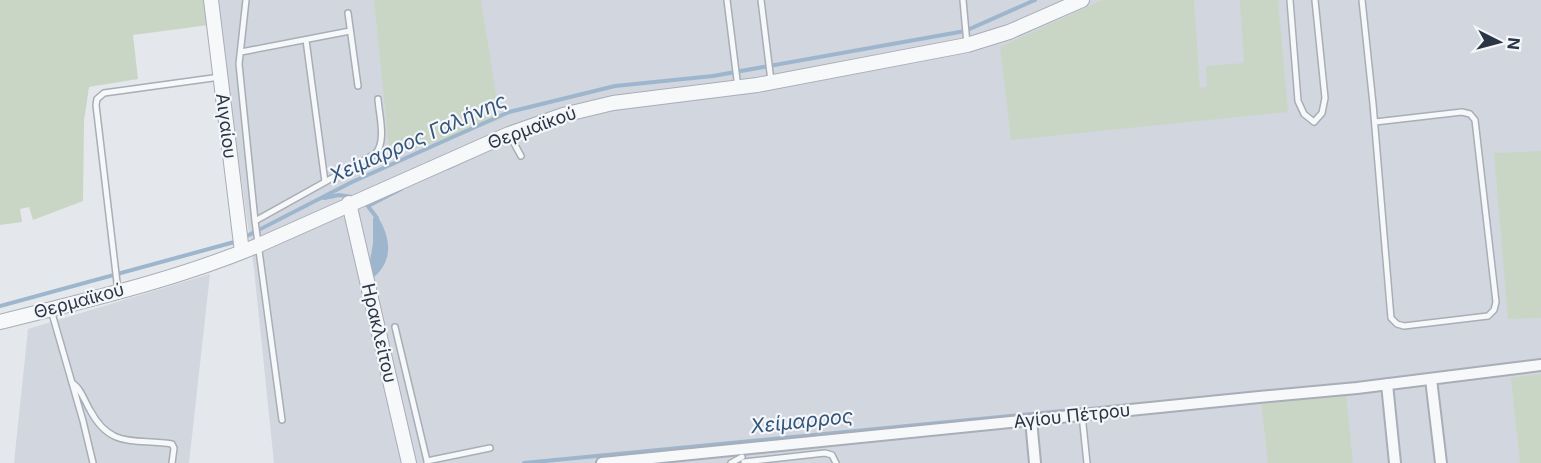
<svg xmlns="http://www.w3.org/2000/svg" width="1541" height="463" font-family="Inter,sans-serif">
<rect width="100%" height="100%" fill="#e4e7ec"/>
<!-- built -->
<path fill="#d2d6de" d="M216,0H1541V463H274L254,269Z
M210,274L189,463H14L28,329Z"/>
<!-- green -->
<path fill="#cad6c5" d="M0,0H206L209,25L133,35L138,79L89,87L84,121L83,201L33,220L29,207L20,209L22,222L0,225Z
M374,0H481L500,120L390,157Z
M1102,0H1194L1200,88L1207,87L1206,66L1244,63L1240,0H1278L1288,112L1011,140L1000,47Z
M1541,151V318L1508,319L1494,153Z
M1541,374V463H1520L1511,378Z
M1346,394L1353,463H1268L1261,401Z"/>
<!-- water -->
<path fill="#9eb6cd" d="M376,214C390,235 395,259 374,277L370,261L373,243V219Z"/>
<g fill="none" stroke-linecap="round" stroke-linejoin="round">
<!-- stream -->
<path stroke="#9eb6cd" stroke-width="4" d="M448,168L471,157
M324,198L339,195L352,197
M367,205L377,218
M368,206L401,189
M245,237L352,182L509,112L615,86L713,76L965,31L1035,0
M0,306L238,241
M524,463L1083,409"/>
<!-- service casing -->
<g stroke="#a8aeb7" stroke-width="8">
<path id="service" d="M246,0L239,64L255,221L282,420
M727,0L738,88
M761,0L771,81
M963,0L967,44
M1290,0L1298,101L1304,114L1314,122L1322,113L1325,98L1315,0
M1362,0L1373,104L1391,318L1397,324L1404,326L1488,316L1494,310L1496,302L1475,120L1470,114L1462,112L1375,122
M348,13L358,86
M241,52L350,31
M509,134L521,156
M325,182L375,154C387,142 379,115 378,99
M255,221L325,182L306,40
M118,291L96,105L97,99L104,93L220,77
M51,310L83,421L93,463
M395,327L427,461
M72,383C81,388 85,402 90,410C111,450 136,438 172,444L174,448L172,463
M1082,415L1087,463
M744,462L825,453L832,455L836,463
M427,463V461L490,448
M731,463L742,457"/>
</g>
<!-- minor casing -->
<g stroke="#a8aeb7" stroke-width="14">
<path id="minor" d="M1431,379L1441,463
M1387,384L1395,463
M1031,420L1035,463
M602,463L1259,397L1357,388L1541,365"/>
</g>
<!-- tertiary casing -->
<g stroke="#a8aeb7" stroke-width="16">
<path id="tertiary" d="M211,0L242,252
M349,203L409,463
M0,322C87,300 176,280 259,245L509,134L563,115L613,103L757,85L967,45L1009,32L1082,0"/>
</g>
<!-- service -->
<use href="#service" stroke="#f7f8fa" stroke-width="5"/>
<!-- minor -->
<use href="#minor" stroke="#f7f8fa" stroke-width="10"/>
<!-- tertiary -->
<use href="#tertiary" stroke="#f7f8fa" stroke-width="14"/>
</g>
<g text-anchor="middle" stroke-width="4.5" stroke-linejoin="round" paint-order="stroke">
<!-- street labels -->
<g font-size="18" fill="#2a3545" stroke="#f4f6f9">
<text transform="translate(226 126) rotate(83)" y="6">Αιγαίου</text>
<text transform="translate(532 128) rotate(-20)" y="6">Θερμαϊκού</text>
<text transform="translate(79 301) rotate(-15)" y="6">Θερμαϊκού</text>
<text transform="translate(379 333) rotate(77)" y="6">Ηρακλείτου</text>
<text transform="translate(1072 416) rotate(-6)" y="6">Αγίου Πέτρου</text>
</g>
<!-- water labels -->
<g font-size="20" font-style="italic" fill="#33557b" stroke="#f4f6f9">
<text transform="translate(418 138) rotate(-24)" y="7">Χείμαρρος Γαλήνης</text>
<text transform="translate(802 421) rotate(-6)" y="7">Χείμαρρος</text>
</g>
</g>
<!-- north arrow -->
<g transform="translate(1499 42) rotate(96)" stroke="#f4f6f9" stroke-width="4.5" paint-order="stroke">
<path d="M0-4.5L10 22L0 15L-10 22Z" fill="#2a3545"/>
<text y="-9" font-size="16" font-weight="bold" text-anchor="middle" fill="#2a3545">N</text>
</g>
</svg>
